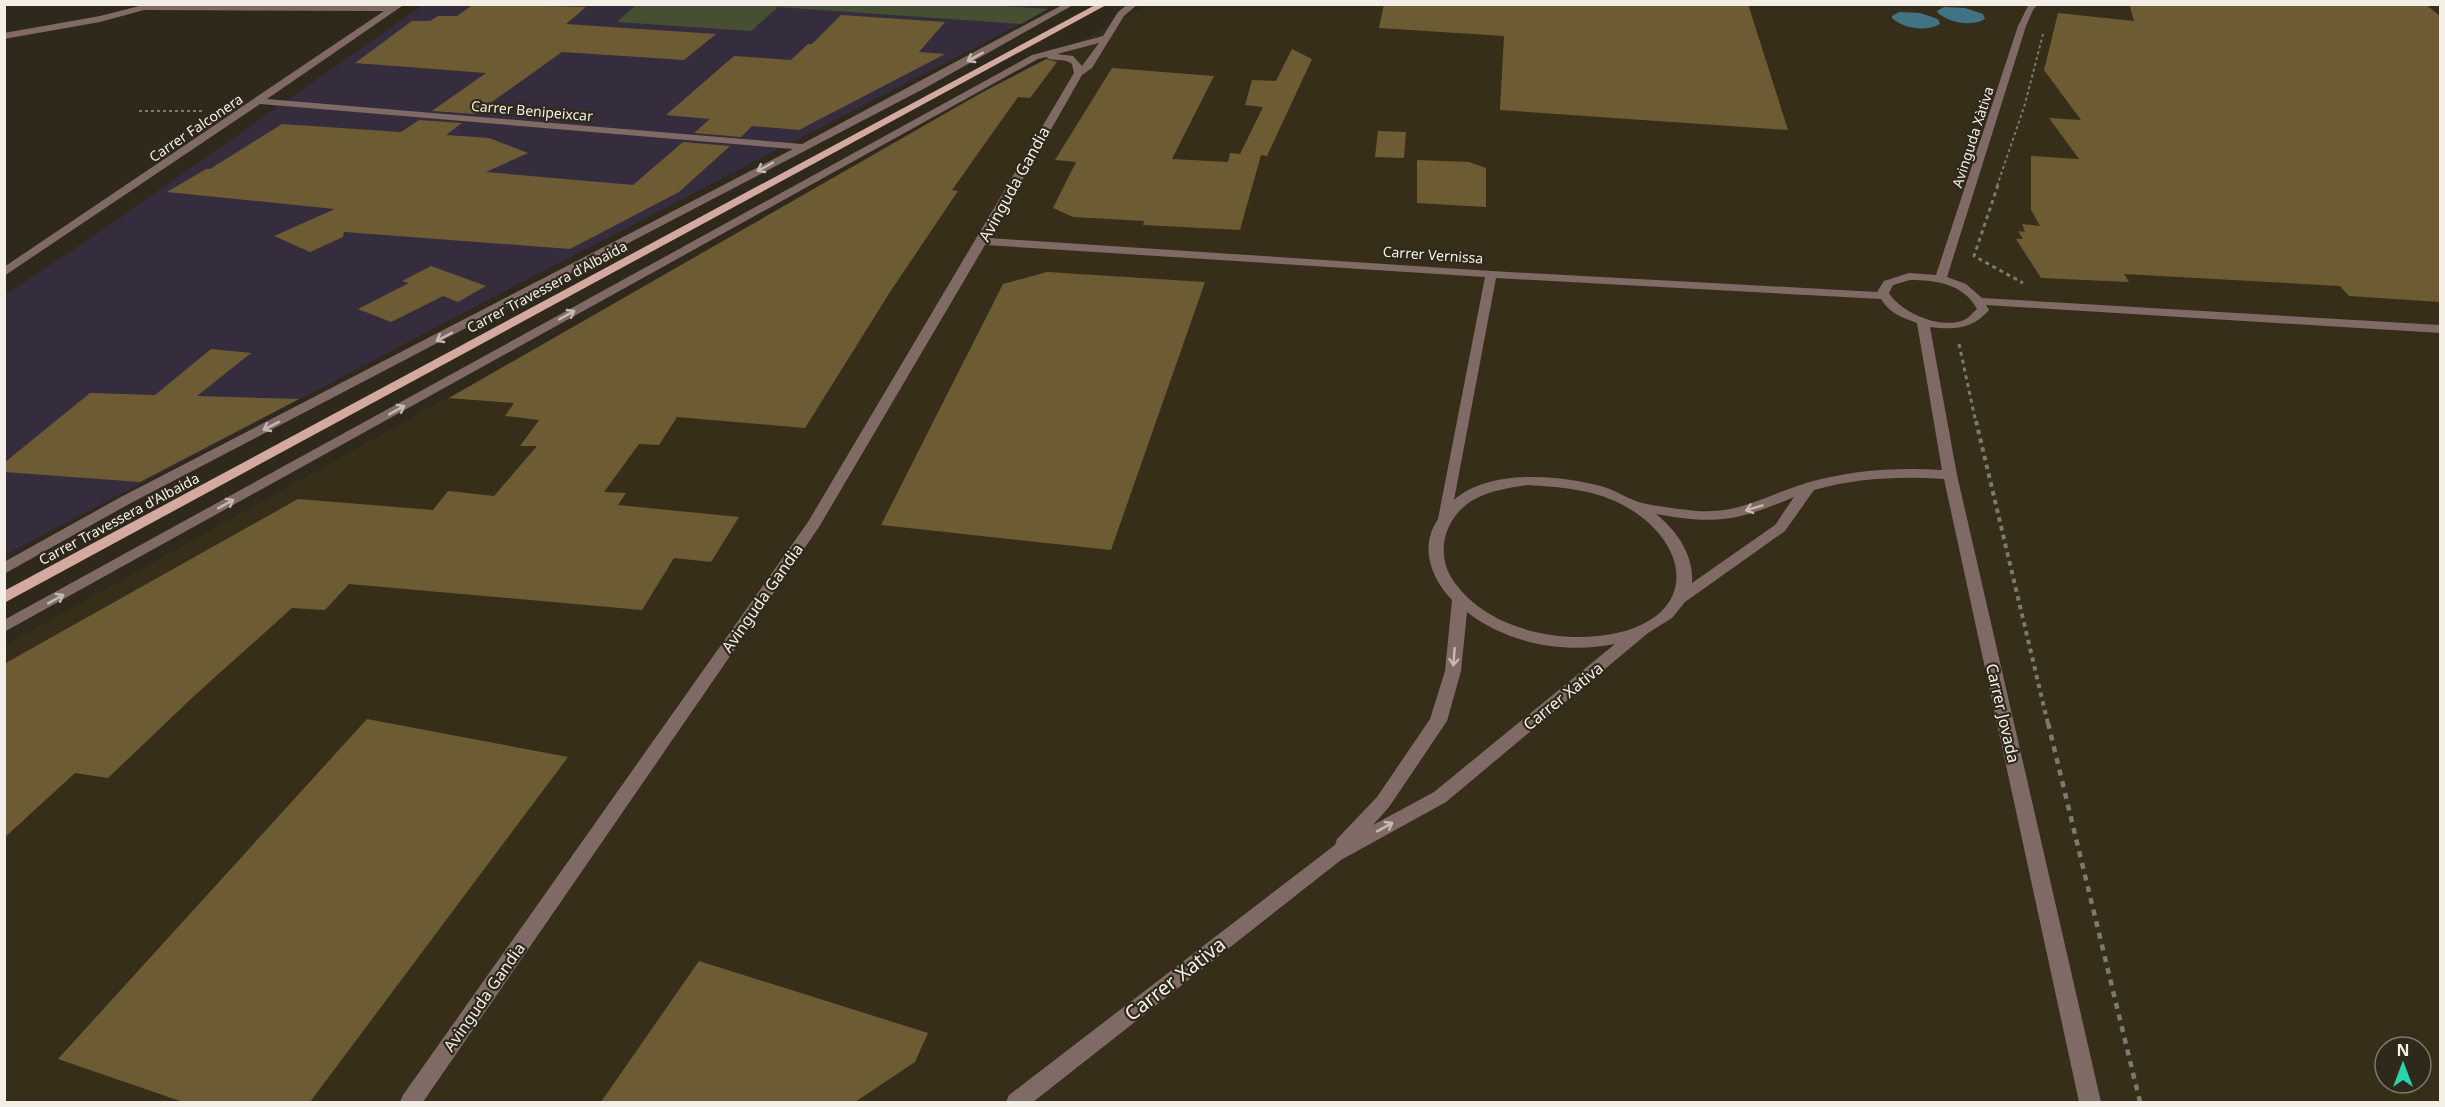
<svg xmlns="http://www.w3.org/2000/svg" width="2445" height="1107" font-family="'Noto Sans',sans-serif">
<rect width="100%" height="100%" fill="#2f291c"/>
<!-- commercial -->
<path fill="#352d3d" d="M423,5H1048V9L976,47L497,295L5,555V295L88,240Z"/>
<!-- built -->
<path fill="#372e1a" fill-rule="evenodd" d="M1148,5H2440V1102H5L4,646L686,264L980,94ZM2385,1047H2421V1083H2385Z"/>
<!-- green -->
<path fill="#464f32" d="M637,4H974L1048,9L1021,24L778,7L751,31L617,22Z"/>
<!-- water -->
<path fill="#407383" d="M1944,7L1965,8L1983,14L1985,19C1971,27 1950,23 1938,13L1937,11Z
M1899,12L1920,13L1938,19L1940,24C1926,32 1904,29 1892,18V16Z"/>
<!-- building -->
<path fill="#6d5b34" d="M474,4L586,7L566,24L716,34L684,60L562,52L475,114L432,111L486,73L355,63L412,21H430L438,16H457Z
M1384,4H1748L1788,130L1500,110L1504,36L1379,28Z
M2129,4H2425L2440,16V302L2349,296L2340,286L2124,274L2129,282L2041,278L2016,239H2023L2018,231L2025,232L2022,224L2040,226L2031,210V156L2079,159L2049,118L2081,120L2044,70L2058,13L2134,21Z
M841,15L945,22L919,52L945,54L799,130L752,126L741,137L694,133L710,119L666,115L734,56L791,60L808,44H812Z
M1292,49L1312,59L1267,156L1261,155L1240,230L1143,225L1144,221L1073,217L1053,208L1076,162L1055,160L1112,68L1214,76L1172,159L1228,162L1230,153L1240,154L1263,107L1245,105L1252,80L1276,81Z
M1046,59L1057,62L1030,98L1018,97L952,190L958,191L890,292L805,428L677,417L659,445L639,444L604,492L626,493L618,505L739,517L711,562L674,558L642,610L349,584L325,610L292,608L193,697L108,778L75,773L4,838V664L298,499L433,510L448,491L494,496L537,446H520L539,420L505,416L514,403L449,398L981,93Z
M419,120L462,123L446,135L489,138L528,153L486,172L633,185L683,142L730,146L679,192L570,249L344,232L343,237L310,252L274,236L335,209L167,192L206,169H210L282,124L401,132Z
M1378,131L1406,132L1404,158L1375,157Z
M1417,160L1469,162L1486,168V207L1417,203Z
M431,266L486,286L458,302L443,296L391,322L358,309L409,283L402,281Z
M1047,272L1205,282L1111,550L881,525L1003,284Z
M211,349L251,353L197,396L299,399L140,482L4,472V463L90,393L155,395Z
M367,719L568,757L310,1102H183L58,1059Z
M699,961L928,1033L915,1062L855,1102H601Z"/>
<g fill="none" stroke-linecap="round" stroke-linejoin="round">
<!-- path-far3 -->
<path stroke="#7e796e" stroke-width="2" stroke-dasharray="3 3" stroke-linecap="butt" d="M139,111H204
M1997,186L2025,104L2043,34"/>
<!-- path-far2 -->
<path stroke="#7e796e" stroke-width="3" stroke-dasharray="4 4" stroke-linecap="butt" d="M1998,185L1974,256L2023,283
M1959,344L1976,423"/>
<!-- path-far1 -->
<path stroke="#7e796e" stroke-width="4" stroke-dasharray="4.5 4.5" stroke-linecap="butt" d="M1976,421L2048,724"/>
<!-- path -->
<path stroke="#7e796e" stroke-width="4.5" stroke-dasharray="6 6" stroke-linecap="butt" d="M2048,723L2140,1102"/>
<!-- minor -->
<path fill="#7f6a65" fill-rule="evenodd" d="M147,4L392,6L405,4L267,99L802,144L1064,4H1075L927,87L129,504L4,574V562L119,498L793,149L260,104L4,276V267L384,11L144,10L100,22L4,39V33L100,16Z
M1128,4H1138L1124,16L1092,68L1082,75L989,238L1491,271L1877,292L1884,281L1909,273L1936,275L2018,26L2029,4H2038L2033,10L2026,26L1947,277L1966,284L1982,298L2440,325V333L1986,305L1989,310C1973,329 1954,330 1930,327L1957,475L2101,1102H2079L1944,479C1900,476 1857,478 1814,490L1785,531L1685,602L1672,618L1648,633L1446,802L1341,860L1033,1102H1006L1009,1095L1335,845L1337,839L1377,797L1430,719L1445,671L1452,600C1431,578 1419,547 1438,519L1485,277L985,245L819,527L423,1102H400L403,1095L808,522L1074,73L1072,64C1064,57 1053,63 1046,57L1038,59L4,632V620L1032,55L1103,36L1118,12ZM1099,43L1082,66L1073,56L1057,54ZM1496,278L1881,299C1889,313 1903,318 1917,323L1942,470C1896,467 1851,470 1806,483C1767,495 1740,514 1697,511C1679,509 1660,507 1642,503C1630,500 1617,491 1604,487C1563,475 1490,468 1454,500ZM1910,280C1936,280 1964,284 1977,309C1973,312 1970,317 1966,319C1943,331 1901,313 1889,293L1893,285ZM1528,485C1559,487 1592,489 1621,504C1692,541 1701,617 1612,634C1559,644 1488,629 1455,583C1433,554 1445,515 1475,499C1492,490 1510,488 1528,485ZM1794,497L1775,525L1692,583C1694,555 1677,531 1656,514C1716,525 1738,521 1794,497ZM1467,612C1508,644 1565,654 1615,644L1434,792L1373,825L1389,807L1447,721L1461,671Z"/>
<!-- major -->
<path fill="#d4aaa0" fill-rule="evenodd" d="M1097,4H1108L4,603V591Z"/>
</g>
<!-- one-way arrows -->
<defs><path id="oneway-shaft" d="M-6 0H5M1.5-3L5.5 0L1.5 3" fill="none" stroke-width="1.6" stroke-linecap="round" stroke-linejoin="round" transform="scale(1.5)"/></defs>
<g stroke="#c5bab3">
<use href="#oneway-shaft" transform="translate(975 57) rotate(151)"/>
<use href="#oneway-shaft" transform="translate(765 167) rotate(152)"/>
<use href="#oneway-shaft" transform="translate(567 315) rotate(-29)"/>
<use href="#oneway-shaft" transform="translate(444 337) rotate(152)"/>
<use href="#oneway-shaft" transform="translate(397 410) rotate(-29)"/>
<use href="#oneway-shaft" transform="translate(271 426) rotate(153)"/>
<use href="#oneway-shaft" transform="translate(226 504) rotate(-29)"/>
<use href="#oneway-shaft" transform="translate(1754 508) rotate(163)"/>
<use href="#oneway-shaft" transform="translate(56 599) rotate(-29)"/>
<use href="#oneway-shaft" transform="translate(1454 657) rotate(94)"/>
<use href="#oneway-shaft" transform="translate(1385 827) rotate(-29)"/>
</g>
<g text-anchor="middle" stroke-width="4.5" stroke-linejoin="round" paint-order="stroke">
<!-- far-street labels -->
<g font-size="14" fill="#f3efe7" stroke="#2f291c">
<text transform="translate(532 111) rotate(5)" y="5">Carrer Benipeixcar</text>
<text transform="translate(196 128) rotate(-34)" y="5">Carrer Falconera</text>
<text transform="translate(1973 137) rotate(-72)" y="5">Avinguda Xàtiva</text>
<text transform="translate(1433 255) rotate(4)" y="5">Carrer Vernissa</text>
<text transform="translate(547 287) rotate(-28)" y="5">Carrer Travessera d'Albaida</text>
<text transform="translate(119 519) rotate(-28)" y="5">Carrer Travessera d'Albaida</text>
</g>
<!-- street labels -->
<g font-size="16" fill="#f3efe7" stroke="#2f291c">
<text transform="translate(1014 184) rotate(-61)" y="6">Avinguda Gandia</text>
<text transform="translate(762 598) rotate(-55)" y="6">Avinguda Gandia</text>
<text transform="translate(1563 696) rotate(-39)" y="6">Carrer Xativa</text>
<text transform="translate(2003 713) rotate(77)" y="6">Carrer Jovada</text>
<text transform="translate(484 997) rotate(-55)" y="6">Avinguda Gandia</text>
</g>
<!-- near-street labels -->
<g font-size="20" fill="#f3efe7" stroke="#2f291c">
<text transform="translate(1175 979) rotate(-38)" y="7">Carrer Xativa</text>
</g>
</g>
<!-- border -->
<rect width="2445" height="1107" fill="none" stroke="#f3efe7" stroke-width="12"/>
<!-- north arrow -->
<g transform="translate(2403 1065)"><circle r="28" fill="#2f291c" stroke="#7d786d" stroke-width="1.5"/>
<path d="M0-4.5L10 22L0 15L-10 22Z" fill="#27d5ad"/>
<text y="-9" font-size="16" font-weight="bold" text-anchor="middle" fill="#f3efe7">N</text>
</g>
</svg>
